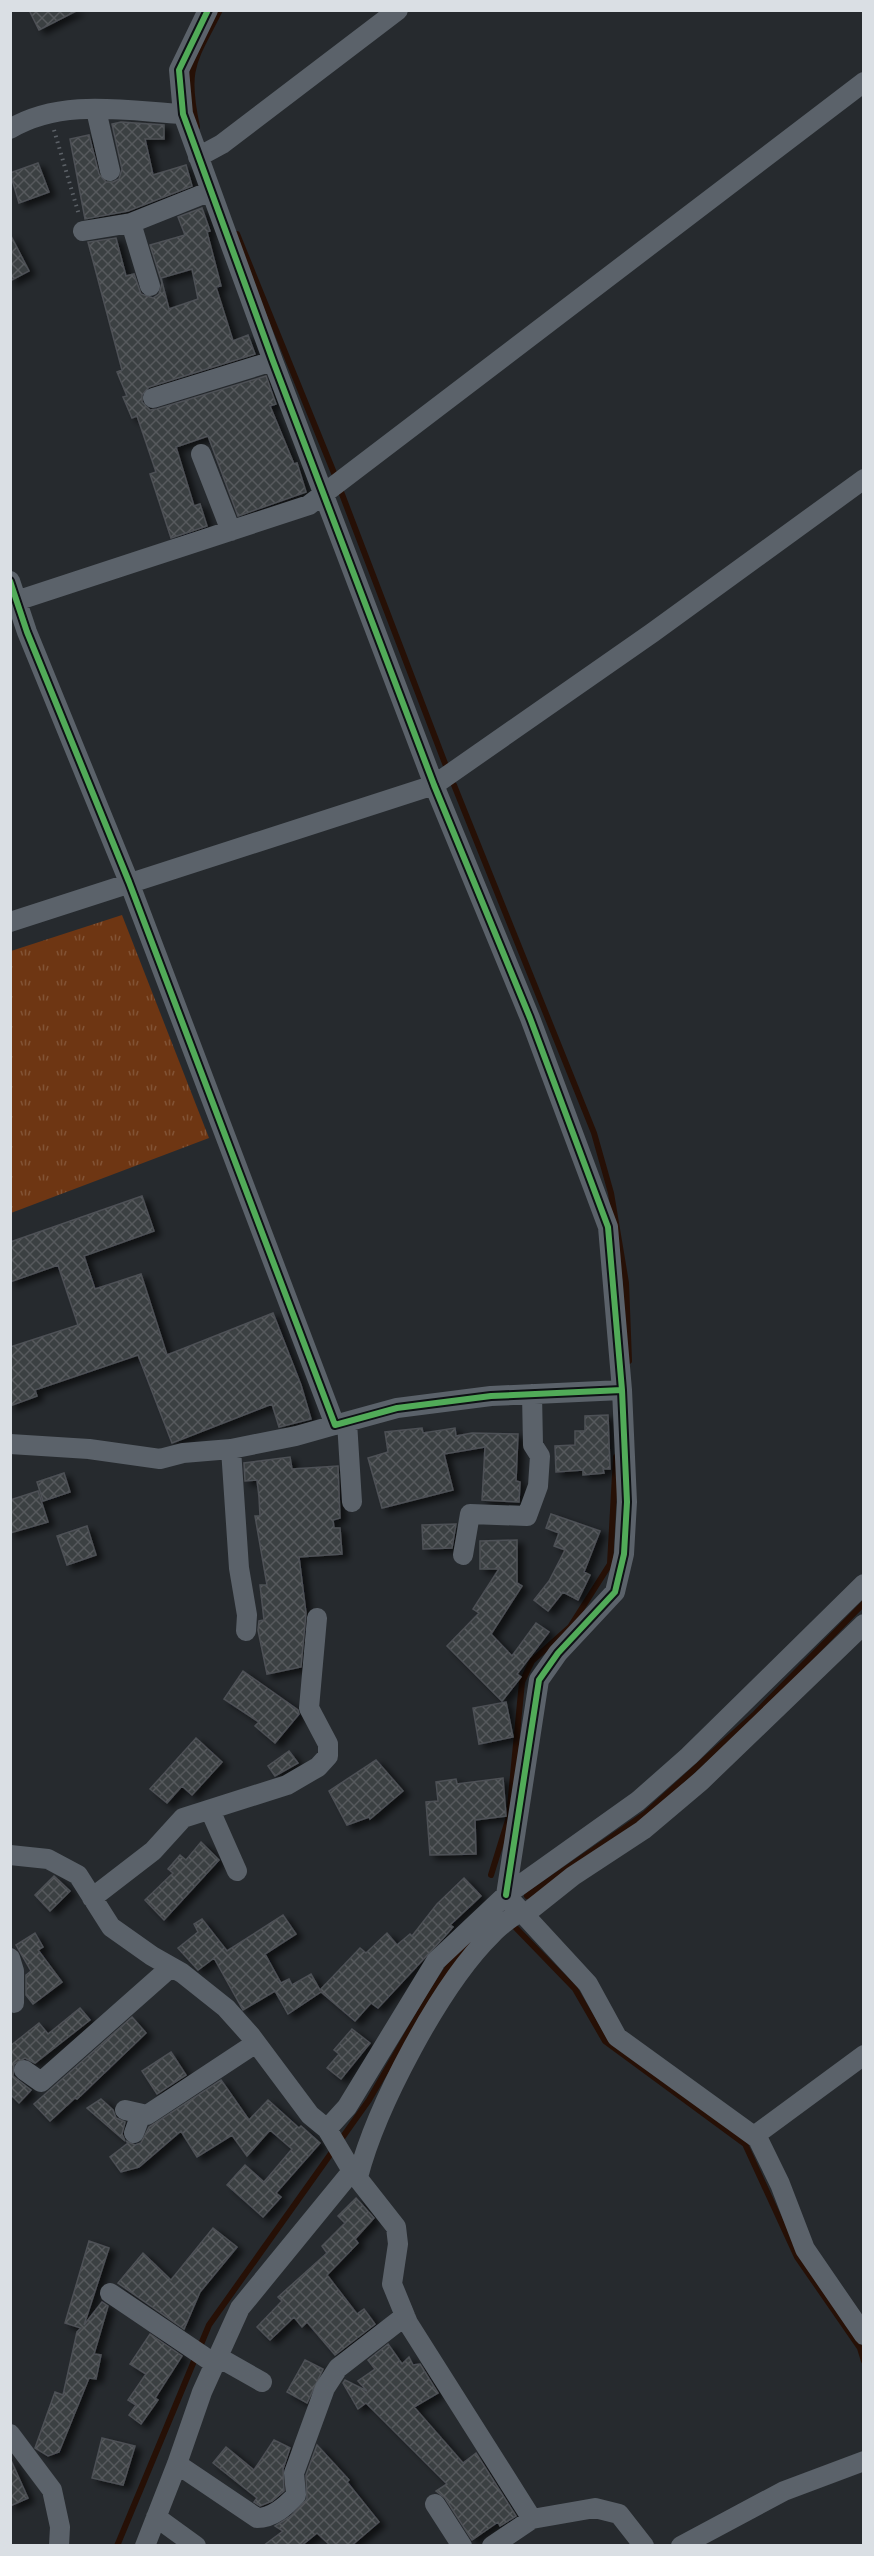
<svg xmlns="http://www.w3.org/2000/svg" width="874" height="2556" font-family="Karla,sans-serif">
<defs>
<pattern id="park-tufts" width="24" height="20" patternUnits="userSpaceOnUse" patternTransform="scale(1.5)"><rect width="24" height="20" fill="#6e3613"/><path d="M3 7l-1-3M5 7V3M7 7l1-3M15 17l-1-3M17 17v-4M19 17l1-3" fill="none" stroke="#825335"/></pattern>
<pattern id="building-cross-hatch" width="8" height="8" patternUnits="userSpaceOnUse" patternTransform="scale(1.5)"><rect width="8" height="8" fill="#3b3f42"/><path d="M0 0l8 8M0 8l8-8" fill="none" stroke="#575a5d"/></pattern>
<filter id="shadow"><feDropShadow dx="6" dy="4" stdDeviation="3" flood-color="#0009"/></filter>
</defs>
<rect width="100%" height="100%" fill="#262a2e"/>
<!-- park -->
<path fill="url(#park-tufts)" d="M122,915L209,1138L11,1213V951Z"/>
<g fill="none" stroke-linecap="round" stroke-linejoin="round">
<!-- stream -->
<path stroke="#261006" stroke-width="6" d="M197,127C184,67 194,62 220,10
M237,234L334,473
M340,489L446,766
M454,785L594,1133L611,1193L626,1283L629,1361
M491,1875L509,1817L522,1682L532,1661L570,1627L610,1564L616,1457
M527,1896L645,1814L754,1715L864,1603
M515,1927L575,1989L605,2041L745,2144L797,2257L860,2348L864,2361
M117,2546L209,2325L369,2100L427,2000L451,1963L473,1939"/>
</g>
<!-- building -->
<path fill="url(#building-cross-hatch)" stroke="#4e5156" stroke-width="1.5" fill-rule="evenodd" filter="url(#shadow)" d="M29,10H78L39,30Z
M121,122L164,125V139H145L153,175L186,165L192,186L128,211L85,219L70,139L89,135L99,174L106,182H113L119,179L122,169L112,124Z
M38,163L49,192L19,203L10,173Z
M202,208L210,231L207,232L221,286L216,287L233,341L248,335L255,354L149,387L142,395V402L150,410L157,409L266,376L276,404L270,406L294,464L297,463L306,492L238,516L208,436L176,447L194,506L200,504L207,526L171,538L150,474L156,472L137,416L132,418L123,397L127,396L117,372L122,370L88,242L116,238L126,276L134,274L141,294L153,298L159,294L162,283L150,245L185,235L178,217ZM192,269L198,299L169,309L161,278Z
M10,234L29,271L10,281Z
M142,1196L154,1231L84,1256L95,1289L141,1274L167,1355L273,1313L301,1385L311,1419L279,1427L272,1404L172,1443L138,1355L35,1390L37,1396L10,1406V1347L78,1325L58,1265L10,1282V1242Z
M608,1415L610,1469H603L604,1473L583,1475V1470L556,1472L555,1446L575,1445V1431H585V1416Z
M422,1428L423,1433L455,1428L456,1436L472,1433L518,1434L516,1481L520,1482L519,1502L482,1500L485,1447L444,1454L453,1490L382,1508L368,1458L388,1452L385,1432Z
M290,1457L292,1469L338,1466L340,1518L333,1520L334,1528H340L342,1554L299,1557L306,1613L301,1667L267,1674L258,1630L259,1621L264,1620L260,1585H267L255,1516H260L259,1497L257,1480L245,1481L244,1463Z
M64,1473L70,1492L43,1501L37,1482Z
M38,1491L48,1522L10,1533V1500Z
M551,1514L600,1531L584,1572L590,1575L578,1600L563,1592L548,1611L534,1600L549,1581L565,1550L554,1546L559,1533L546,1528Z
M456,1524L452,1548L423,1549L422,1525Z
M87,1526L96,1555L67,1565L57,1536Z
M517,1540V1583L522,1586L491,1634L512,1656L536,1623L549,1632L517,1674L521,1677L502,1701L447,1646L479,1613L473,1609L499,1569H480V1541Z
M243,1671L298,1710L299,1714L275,1743L255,1726L259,1722L224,1699Z
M506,1702L513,1737L479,1744L473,1708Z
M196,1738L222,1762L192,1795L182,1786L167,1803L150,1789Z
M289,1751L298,1763L275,1776L268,1766Z
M376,1760L403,1791L370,1819L369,1817L347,1825L329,1791Z
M503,1778L506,1816L475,1820L476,1854L430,1855L426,1802L438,1801L436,1782L456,1779L457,1784Z
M201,1842L219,1860L164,1920L145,1900L173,1873L168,1869L180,1855L186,1860Z
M54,1876L70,1891L50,1911L35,1895Z
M464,1878L481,1896L450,1925L453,1927L445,1936L378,2008L371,2003L355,2021L321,1992L288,2014L275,1991L243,2010L214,1958L198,1970L178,1948L198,1932L194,1924L202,1919L227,1951L283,1915L296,1934L265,1954L281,1983L289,1979L292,1985L311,1974L320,1990L360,1948L366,1953L387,1933L397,1945L410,1934L412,1936L437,1904Z
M35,1933L43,1947L38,1950L62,1982L33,2004L26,1995V1975L31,1971L16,1945Z
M80,2008L90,2020L35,2063L25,2058L14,2064L13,2076L31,2090L19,2103L10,2094V2046L39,2023L48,2034Z
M132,2017L146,2033L77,2099L75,2098L50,2121L34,2104Z
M352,2029L370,2043L341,2079L327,2068L339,2054L334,2050Z
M171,2052L186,2075L157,2094L142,2071Z
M221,2080L249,2120L268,2100L299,2128L301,2126L320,2143L276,2193L281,2197L263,2217L227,2185L245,2165L264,2182L292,2149L270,2130L247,2156L232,2135L197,2157L181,2131L139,2167L121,2172L110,2157L128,2143L126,2141L135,2145L141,2143L149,2127Z
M101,2099L113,2110L116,2118L125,2122L122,2134L125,2141L87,2108Z
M356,2198L374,2218L355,2239L358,2243L327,2275L357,2314L364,2309L375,2324L335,2355L307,2322L302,2327L294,2317L270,2340L257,2327L282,2301L278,2297L327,2253L322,2246L345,2223L338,2216Z
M213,2228L237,2247L200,2292L184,2329L118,2283L143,2253L171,2280Z
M89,2241L109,2248L84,2325L102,2302L108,2306L94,2354L101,2355L96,2379L89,2378L59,2452L48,2456L35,2448L55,2392L63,2395L77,2332L81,2328L65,2323Z
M150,2334L182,2356L155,2398L158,2400L141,2424L129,2415L136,2405L128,2400L146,2374L130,2364Z
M388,2344L402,2364L409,2357L413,2365L420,2364L438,2393L414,2407L463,2463L476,2453L516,2516L500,2526L498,2522L472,2540L445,2498L436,2491L447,2484L366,2403L358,2409L343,2383L345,2380L367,2391L358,2381L375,2369L368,2360Z
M305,2360L323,2369L307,2403L287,2392Z
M102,2438L135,2446L123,2485L92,2478Z
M274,2440L290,2448L283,2469L284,2491L272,2501L260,2506L254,2502L257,2498L213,2463L226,2447L254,2470Z
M317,2445L349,2480L347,2482L379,2522L351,2546H331L317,2533L301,2546H263L283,2531L275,2526L291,2516L307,2499L306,2475Z
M10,2458L28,2498L10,2506Z"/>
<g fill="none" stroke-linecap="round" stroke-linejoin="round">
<!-- path -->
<path stroke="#5c6167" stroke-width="4" stroke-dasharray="1.5 4.5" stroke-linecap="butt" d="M54,130L79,215"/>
<!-- minor -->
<path stroke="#5b626a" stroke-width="20" d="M208,10L179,70L183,114L273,361L434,785L530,1018L608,1227L622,1390L627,1502L624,1554L615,1592L558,1653L539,1680L506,1895
M96,110L110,171
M10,129C62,98 126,111 183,114
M198,157L222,144L398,10
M131,223L150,286
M83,231L131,223L211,191
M153,398L273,361
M201,454L231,531
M10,581L27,632L129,882L335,1425L397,1408L491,1396L622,1390
M10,603L309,505L864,82
M10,922L434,785L652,633L864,479
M347,1422L352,1502
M10,1444L89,1449L160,1459L183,1453L231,1449L296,1436L335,1425
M231,1449L239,1568L247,1615L246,1631
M463,1555L470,1514L527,1516L538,1486L540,1456L533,1445L532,1394
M210,1810L237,1871
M10,1855L48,1859L78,1875L111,1927L152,1956L182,1973L226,2008L251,2036L310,2115L327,2129L352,2171L240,2308L202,2392L177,2464L145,2546
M506,1895L588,1984L617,2037L758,2139L780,2184L805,2249L864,2335
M92,1898L153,1851L183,1818L287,1785L318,1767L328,1756V1744L309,1708L317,1618
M524,1915L573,1876L643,1830L701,1781L864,1624
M10,1958L14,1971V2003
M24,2070L41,2082L171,1967
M125,2110L147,2115L256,2043
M327,2129L347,2107L436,1961L506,1895L638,1801L689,1756L864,1584
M134,2133L141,2114
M754,2136L864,2055
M352,2171L396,2227L398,2244L392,2284L408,2323L532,2519
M358,2177C376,2107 440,1985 492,1934C500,1925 511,1918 521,1911
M110,2293L215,2364
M218,2357L262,2382
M10,2434L52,2490L60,2527L59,2546
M177,2464L257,2518C273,2518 286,2506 296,2495L294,2473L325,2388L338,2368L405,2316
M435,2504L462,2546
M156,2517L196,2546
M492,2546L532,2519L595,2508L619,2514L644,2546
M681,2546L784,2491L864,2461"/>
<!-- cycleway casing -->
<g stroke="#0e1215" stroke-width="10">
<path id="cycleway" d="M208,10L179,70L183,114L273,361L434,785L530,1018L608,1227L622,1390L627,1502L624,1554L615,1592L558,1653L539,1680L506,1895
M10,581L27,632L129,882L335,1425L397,1408L491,1396L622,1390"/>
</g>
<!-- cycleway -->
<use href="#cycleway" stroke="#51ab58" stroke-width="6"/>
</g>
<!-- border -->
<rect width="874" height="2556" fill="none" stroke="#dadfe4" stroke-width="24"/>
</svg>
